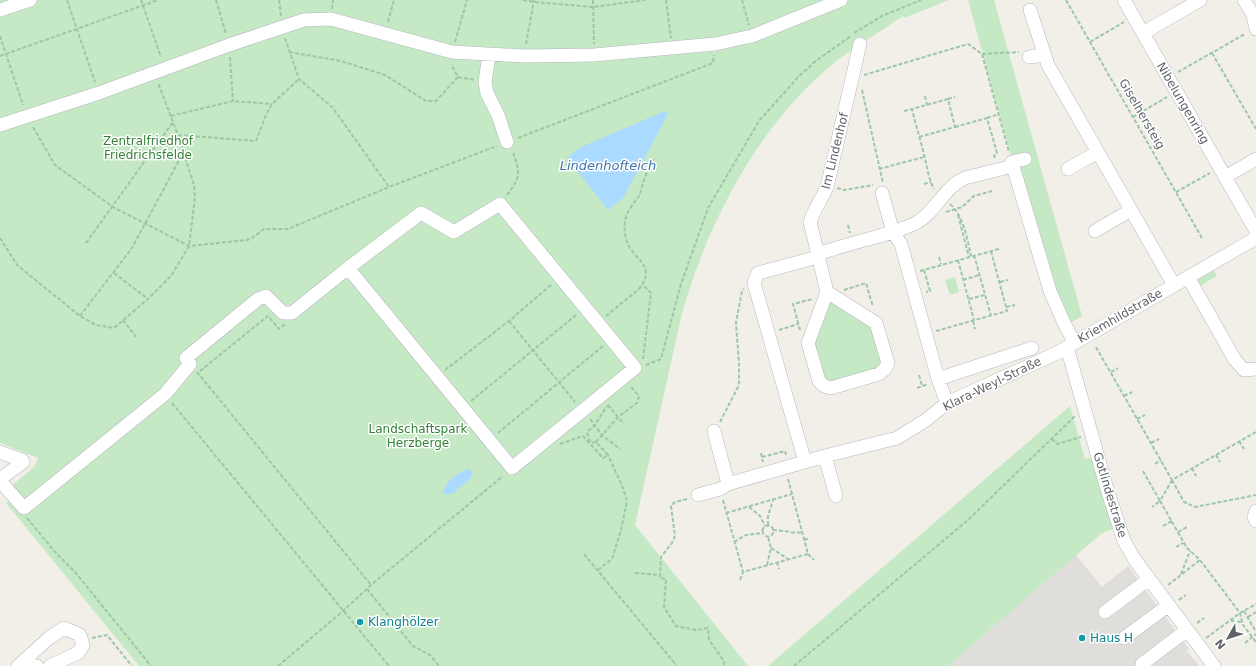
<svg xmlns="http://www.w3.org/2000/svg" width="1256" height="666" font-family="'DejaVu Sans',sans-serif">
<rect width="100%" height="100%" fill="#f1efe8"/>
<!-- industrial -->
<path fill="#e0deda" d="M1076,555L1102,587L1128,566L1189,649L1187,651L1199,666H948Z"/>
<!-- green -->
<path fill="#c5e8c5" d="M0,0H949L904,18L903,16C887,27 871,37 855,48C848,53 839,58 833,64C757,127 709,220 682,313L635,525L748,666H139L6,503L17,493L11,486L34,467L38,458L0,443Z
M968,0H994L1082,316L1059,330Z
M1213,269L1217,276L1198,287L1197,279Z
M955,277L959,292L950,295L945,280Z
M831,301L876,329L882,367L838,383L825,381L813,343L826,304Z
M1070,406L1085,459L1093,457L1113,529L1102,533L948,666H768Z"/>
<!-- water -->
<path fill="#aadaff" d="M665,111L668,114L623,198L608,210L567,158L581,147Z
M468,469L473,473C471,481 459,486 454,493L445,495L443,492C447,480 457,473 468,469Z"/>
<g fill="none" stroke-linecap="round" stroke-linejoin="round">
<!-- minor casing -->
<g stroke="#b5b8bc" stroke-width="14">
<path id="minor" d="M1124,0L1256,231
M1244,0L1253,15L1256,29
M0,10L30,0
M1030,10L1048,65L1174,285
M1143,33L1200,0
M489,55L485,82L487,93L498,115L507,142
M1029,57L1045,55
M0,125L99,93L229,45L304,20L331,19L452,52L524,56L594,55L715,44L752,36L841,0
M1012,162L1025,159
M1068,169L1098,152
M1225,177L1256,159
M882,193L893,232L901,244L938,379L947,403
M1095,231L1131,210
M817,254C837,248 856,242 876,237C889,233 904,229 916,223C936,212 944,187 965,178L1013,166L1050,291L1065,325L1074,342
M1188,277L1235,360L1244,370L1256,369
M827,292L876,323L888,363L885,369L879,374L831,388L824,386L819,381L808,343L827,292L810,222C814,209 822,199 827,187L860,44
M1067,347L1107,489L1124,541L1135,560L1214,666
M938,379L1032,348
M714,431L728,484
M0,452L22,460L23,462L0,479
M825,456L836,496
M805,462L754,283L758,273L818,257
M0,481L24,508L165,394L190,364L186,358L258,299L266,296L283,313H292L348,268L421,213L454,232L500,204L635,368L512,468L348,268
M698,495L720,489L728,484L825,456L897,438L926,420L947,403L1057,353L1256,238
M1256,511L1254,517L1256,521
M1105,612L1149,579
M1124,638L1169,605
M1142,664L1187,630
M18,666L49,638L64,628L80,635L83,645L78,653L50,666
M18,666H37"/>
</g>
<!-- path -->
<path stroke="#9cc7a9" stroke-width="2" stroke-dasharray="4 2" stroke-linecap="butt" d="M67,0L95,82
M141,0L161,57
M216,0L226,34
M279,0L281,16
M523,0L534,2L593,7L645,0
M593,0L594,44
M666,0L671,38
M742,0L749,25
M1066,0L1202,238
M332,9L333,0
M388,22L394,0
M854,33L882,16L921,0
M0,36L23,105
M285,38L299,79L333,108L389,187
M455,42L467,0
M1090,42L1124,22
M526,44L534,0
M289,52L341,61L385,75L426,101H436L458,77L453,68L452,64
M1212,53L1256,129
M982,54L1019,52
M0,56L158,0
M230,57L233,101
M1178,72L1245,34
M864,75L968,44L982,54L1009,152
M458,77L475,80
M862,90L883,183
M925,96L927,105
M948,99L955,97
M904,111L912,109
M171,116L233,101L272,104
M1133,117L1167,97
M987,118L999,114
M33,127L55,165L113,207L189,246L247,240L252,238L264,229H288L389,187L497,146
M955,127L987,118L997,153L994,156L995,159
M178,135L256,141L266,115L272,104L299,79
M919,137L955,127L948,99L912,109C916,126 921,142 925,158C927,168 929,180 934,189
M518,138L713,63L714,55
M879,169L924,157
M924,184L931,182
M837,188L844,190L873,185
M1176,192L1210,173
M507,195C521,177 520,173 513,152
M950,204C964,217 967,238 971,256
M946,212L962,207L974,196L992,191
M958,215L969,257
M848,225L850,233
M0,238L17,265L80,316L96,325L114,328L148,299L171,276L189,246L195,197L194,185L178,135L158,83
M86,243L173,122
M991,251L1006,307
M974,255L991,316
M939,257L941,264
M958,260L974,320
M924,270L930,291L926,292
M920,271L999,249
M114,273L148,299
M963,280L979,275
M1000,282L1008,280
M844,290L866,283L873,307
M969,299L985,295
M80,316L132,248L183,153
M606,316L639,289C659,263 630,260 626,238C624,231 624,224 626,217C628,210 635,202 639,196C642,189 643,182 646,175C648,169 651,164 654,159
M123,320L136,337
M509,321L575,402
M973,321L975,329
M779,330L798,324
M800,330L793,304L813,299
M936,331L1007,311L1006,307L1015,305
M1096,347L1172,480L1256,432
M643,359L651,293L643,285
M646,365L661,359L681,284L708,208L759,121L799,76L817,60L851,36
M445,370L509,321L552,284
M200,371L268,316L279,329L285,324
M197,372L371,585
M1111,372L1118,368
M919,375L922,386
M917,388L928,384
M1124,396L1132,392
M471,401L576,315
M172,403L389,666
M608,405L624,424
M590,419L602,435L620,449
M1137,419L1145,415
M720,422L739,385V364L736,323L742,291L744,289
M498,433L603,346
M1052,439L1057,444L1081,437
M1239,441L1244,449
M590,442L587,432L595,425L607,406
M596,442L618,417L637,403L639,396L630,386
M1151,443L1159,439
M560,444L583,436L603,458L608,455L596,442L590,443
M761,453L763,462
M1216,455L1220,462
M762,457L785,451L786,455
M1155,464L1161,460
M1192,468L1196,476
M1143,471L1160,501L1152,507
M1172,480L1160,501L1187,548L1200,560L1240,613L1243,625L1256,642
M1172,480L1184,502L1195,507L1256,495
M687,499L675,502L671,506L675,536L672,543L661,557L660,578L666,579L664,607L676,626L696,630L708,628L709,640L724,661V666
M723,500L743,572L808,554L788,479
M749,507L760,516L765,526
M726,513L792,494
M27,518L55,552L75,572L151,666
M768,525V516L773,500
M762.5 531a5.5 5.5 0 1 1 11 0a5.5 5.5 0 1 1-11 0Z
M1163,526L1172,521
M773,530C783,530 793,534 803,532
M1178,532L1187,527
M804,540L810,538
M734,542L746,535L763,533
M1176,547L1183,543
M771,548L788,559
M584,554L677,666
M808,554L814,560
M777,562L779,569
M767,565L771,548L768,537
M598,570L612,559L621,530L627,501L623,488L608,455
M635,573L660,575
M1181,574L1190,551
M740,580L743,572
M1168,585L1200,560
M367,589L413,646L430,655L439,666
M1179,600L1186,595
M1244,611L1256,632
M1248,617L1256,612
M1231,621L1242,622
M1197,623L1204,618
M92,638L107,635L132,666
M1206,638L1240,613L1256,604
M1245,643L1256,634
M278,666L343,611L371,585L503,476
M794,666L968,520L1075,416"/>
<!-- minor -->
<use href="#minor" stroke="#fff" stroke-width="13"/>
</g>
<!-- markers -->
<g fill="#0f9aa8" stroke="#fff" stroke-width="1.5">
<circle cx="360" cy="622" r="4"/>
<circle cx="1082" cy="638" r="4"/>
</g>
<g text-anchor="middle" stroke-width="3" stroke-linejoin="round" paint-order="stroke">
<!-- street labels -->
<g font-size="12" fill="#5f6368" stroke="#fff">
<text transform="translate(1183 103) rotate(60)" y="4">Nibelungenring</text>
<text transform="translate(1142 114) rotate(60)" y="4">Giselhersteig</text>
<text transform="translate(835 151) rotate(-76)" y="4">Im Lindenhof</text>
<text transform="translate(1120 316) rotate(-30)" y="4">Kriemhildstraße</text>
<text transform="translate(992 384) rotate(-26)" y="4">Klara-Weyl-Straße</text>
<text transform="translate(1110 495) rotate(73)" y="4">Gotlindestraße</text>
</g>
<!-- park labels -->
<g font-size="12" fill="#348238" stroke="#fff">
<text x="148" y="145">Zentralfriedhof<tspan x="148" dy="14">Friedrichsfelde</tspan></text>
<text x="418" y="433">Landschaftspark<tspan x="418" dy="14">Herzberge</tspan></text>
</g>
<!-- culture labels -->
<g font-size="12" fill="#0d838f" stroke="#fff" text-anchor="start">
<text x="368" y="626">Klanghölzer</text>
<text x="1090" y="642">Haus H</text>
</g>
<!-- water labels -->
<g font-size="13" font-style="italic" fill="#4174aa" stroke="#fff">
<text x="608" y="170">Lindenhofteich</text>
</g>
</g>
<!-- north arrow -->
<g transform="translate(1228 638) rotate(231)" stroke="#ffffff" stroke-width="3" paint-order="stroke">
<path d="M0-3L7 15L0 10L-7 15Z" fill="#5f6368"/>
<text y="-6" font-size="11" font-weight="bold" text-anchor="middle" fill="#5f6368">N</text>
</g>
</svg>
